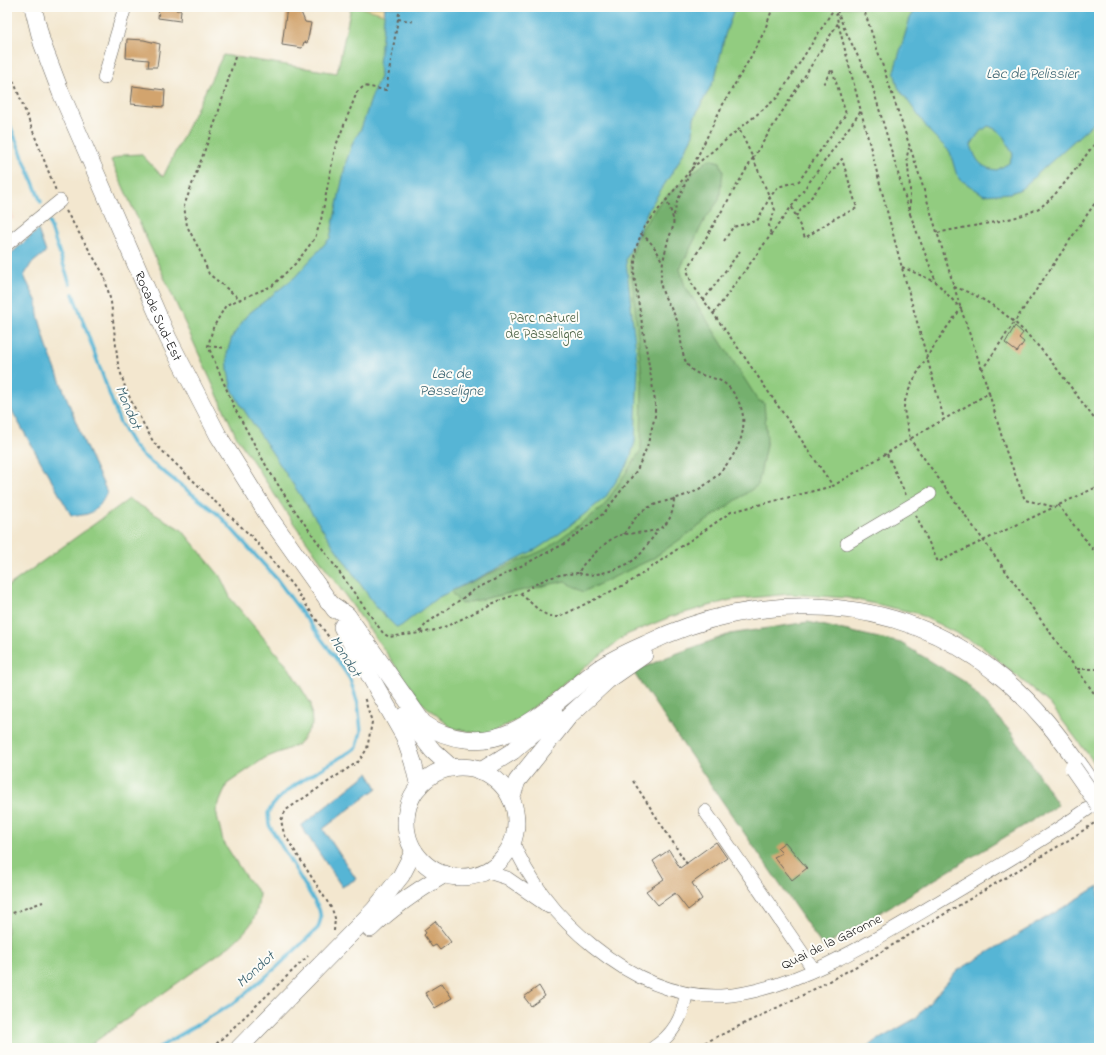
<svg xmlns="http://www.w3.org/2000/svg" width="1106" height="1055" font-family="'Indie Flower',sans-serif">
<rect width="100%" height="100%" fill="#fdfcf7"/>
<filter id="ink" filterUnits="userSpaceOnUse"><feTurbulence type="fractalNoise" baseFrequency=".025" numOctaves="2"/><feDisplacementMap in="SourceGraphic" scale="8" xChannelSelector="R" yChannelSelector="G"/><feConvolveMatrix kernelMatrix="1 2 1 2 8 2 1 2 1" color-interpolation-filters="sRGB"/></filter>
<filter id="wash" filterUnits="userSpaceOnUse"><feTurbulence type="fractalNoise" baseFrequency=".012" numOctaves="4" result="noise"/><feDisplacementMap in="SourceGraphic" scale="16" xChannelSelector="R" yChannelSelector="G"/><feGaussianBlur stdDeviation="0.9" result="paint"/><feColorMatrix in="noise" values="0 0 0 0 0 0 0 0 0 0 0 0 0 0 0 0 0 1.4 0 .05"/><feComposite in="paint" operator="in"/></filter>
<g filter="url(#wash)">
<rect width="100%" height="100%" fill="#f3e7cf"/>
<!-- built -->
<path fill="#f5d3c1" d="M7,198L14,218L7,223Z"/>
<!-- green -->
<path fill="#92cc80" stroke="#57744e" d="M351,7H1099V769L1050,704L980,645L916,613L848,598L789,594L730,600L670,617L626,635L517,720L486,735L452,728L422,703L290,518L236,436L111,160L123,155L141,154L163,177L223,55L337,73Z
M129,499L182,530L220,576L231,599L289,668L311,704L312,725L298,745L265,758L227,784L216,811L223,841L245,876L259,893C258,920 250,927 231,945L86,1048H7V587Z"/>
<!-- forest -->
<path fill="#75b06e" stroke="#486645" d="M709,159L720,162L723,172L719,200L704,221L680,269L685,286L758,400L764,403L767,440L758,485L652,559L583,592L565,581L461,604L450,591L546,549L603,507L641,450L642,379L630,259L641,230L660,202Z
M808,622L901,643L965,682L1011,732L1058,805L823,947L633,672L667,657L730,634Z"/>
<!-- sand -->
<path fill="#eeda9e" stroke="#857b5d" d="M360,7H385L384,14Z"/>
<!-- water -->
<path fill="#57b5d5" stroke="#3a6878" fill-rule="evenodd" d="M385,7H735L725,35L715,78L694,118L693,135L677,165L648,210L626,260L638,369L635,442L629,462L605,498L559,534L537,549L437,598L401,626L396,627L377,608L331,542L240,404L231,387L228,370L227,353L232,337L247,315L295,277L330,238L346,162L353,142L361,129L374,90L380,77L379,64Z
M918,7H1099V118L1021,189L1011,193L984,195L961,180L956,173L950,152L930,132L898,87L894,71L910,18ZM988,126C1006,132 1004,141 1013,154L1009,163L997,170C980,168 976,160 971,145L978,134Z
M38,230L46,252L31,264L24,276L37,302L38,315L47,347L85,445L107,492C99,510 91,517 71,515L7,402V257Z
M368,773L377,788L323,829L356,879L342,887L301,826Z
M1099,886V1048H864L916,1018L957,971Z"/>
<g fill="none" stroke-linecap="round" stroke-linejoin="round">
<!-- stream -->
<path stroke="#57b5d5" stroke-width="3.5" d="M7,118L41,202
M49,222L70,284
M73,294L120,423L133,445L142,455L219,515L276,578L340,664L350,679L358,704L361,731L357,747C332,765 281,786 268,813L269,825L319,909L321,918L318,928L277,967L237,1001L158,1048"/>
</g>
<g id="blocks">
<!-- building -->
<path fill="#d2a46e" d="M159,7H177L176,10H181L180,21L158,18Z
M287,7H299L305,22L311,23L307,43L304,42L302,48L282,45Z
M127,39L144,40L160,44L157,67H148L149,60L126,58Z
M133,86L165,90L164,107L131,104Z
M1015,326L1023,333L1019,338L1024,342L1017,352L1005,343Z
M716,842L727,858L692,883L702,899L688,910L675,893L658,905L646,891L664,879L653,861L669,850L680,868Z
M785,842L807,868L792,880L774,857L782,853L777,848Z
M435,921L451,942L440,950L436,945L432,947L424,935L426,933L424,930Z
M442,983L452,998L435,1008L425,993Z
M539,986L545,996L531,1006L524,997Z"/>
</g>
</g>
<g filter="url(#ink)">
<use href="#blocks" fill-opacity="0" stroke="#67635b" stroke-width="1"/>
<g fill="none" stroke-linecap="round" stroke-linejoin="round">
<!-- minor casing -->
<g stroke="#67635b" stroke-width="14">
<path id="minor" d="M104,78L125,7
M7,244L60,201
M847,543L930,494
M705,811L814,970
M512,840C528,881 559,919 593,946C630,976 672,998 721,996C796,992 888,932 952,894C1002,864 1052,835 1099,801
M485,871L507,878L549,907
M653,1048C673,1035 683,1018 686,994"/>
</g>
<!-- major casing -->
<g stroke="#67635b" stroke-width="18">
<g id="major">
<path id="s1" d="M33,7L42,43L61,93L168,338L218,435L269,517L335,610"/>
<path d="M328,602L347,615L423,723C448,741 482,745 511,732C541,719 571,689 598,669C612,659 630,651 646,644C758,589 895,592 995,672C1033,701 1062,739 1089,779"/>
<path d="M342,627L404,736L413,762L419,787"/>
<path d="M405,715L433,751L452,768"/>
<circle cx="461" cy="822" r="55"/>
<path d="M481,771L513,751L555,714"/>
<path d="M511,799L517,781L570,715L608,680L644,655"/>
<path d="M370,929C392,907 418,890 445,874"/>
<path d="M239,1048L374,910L401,876L414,851"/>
</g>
</g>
<!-- path -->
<path stroke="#67635b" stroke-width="2" stroke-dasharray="3 3" stroke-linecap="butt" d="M400,7L386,90L364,86L357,92L335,148L321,220L315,238L296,263L272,286L226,305L213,328L208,346L235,409L268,469L291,505L383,633L389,637C407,634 426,634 444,627C469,617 493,600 520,594C533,602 541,618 559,617L630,582L731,512L833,486
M773,7L764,32L749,60L722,106L692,168L778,97L835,7
M835,7L838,23L899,257L944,419
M863,7L918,171L961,309L982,370
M837,10L844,28L872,85L910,214V188L907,156L909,148
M398,19L415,22
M235,57L217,117L184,206L187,226L199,249L209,274L241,300
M7,64L56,191
M740,131L753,158L838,23
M753,158L687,270L692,284L741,352L833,486L910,439L1099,700
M753,158L775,210L769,225L771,236
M792,207L805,238L835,218L857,208L842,159L796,216
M66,211L104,275L111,302L118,364L125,387L133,405L154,443L254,539L292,585L333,643
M910,214L936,282
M938,233C964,226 1022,221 1042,206C1059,194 1085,156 1099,138
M641,234C651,241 658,251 662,262
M724,241L733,227L757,221L770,197L778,187L799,181L846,114L832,69L822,86
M902,267L936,282L961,309C946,327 904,386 904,408C905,418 908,429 910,439L989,393L982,370L1099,197
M954,287C1021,308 1059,373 1099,425
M703,301L740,251
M714,313L861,111
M208,346L226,348
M989,393L1006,451L1025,500L1055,507
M887,454L906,495
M1058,505L1099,557
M916,515L938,562L1099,486
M624,534C641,508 645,507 674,499
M579,573C592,579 624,568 635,559C644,552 651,539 658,530
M520,594C541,580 553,574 579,573C581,565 587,561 592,556C600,548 613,535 625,534C653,531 672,534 674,499C680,497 686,495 692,493C722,478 754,439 740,405C737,397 731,388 724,383C713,375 695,378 687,364C680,352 682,336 678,323C674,311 666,302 662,290C658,278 665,253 668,240C670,234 675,226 673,219C672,213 669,206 666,199
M420,632L426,624L474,590L566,543L604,513L637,470L647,447L655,416V401L634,276L636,248L643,229L692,168L677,202L673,219
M1077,669H1099
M633,781L687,864
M7,915L43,902
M334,931L335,918L332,909L284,834L281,820L286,810L359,761L367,749L372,722L364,697
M212,1048L308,956
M694,1048L807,993L864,962L1067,841L1099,820"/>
<!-- minor -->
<use href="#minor" stroke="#fff" stroke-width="13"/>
<!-- major -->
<use href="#major" stroke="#fff" stroke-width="17"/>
<!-- major-bridge casing -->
<g stroke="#67635b" stroke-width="18" stroke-linecap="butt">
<path id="major-bridge" d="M1073,768L1099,805"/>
</g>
<!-- major-bridge -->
<use href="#major-bridge" stroke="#fff" stroke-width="17"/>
</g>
</g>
<g text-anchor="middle" stroke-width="4" stroke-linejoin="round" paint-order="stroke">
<!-- street labels -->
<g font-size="14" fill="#1c1c1c" stroke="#fdfcf7">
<text dy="5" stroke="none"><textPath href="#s1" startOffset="334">Rocade Sud-Est</textPath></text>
<text transform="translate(831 941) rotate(-26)" y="5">Quai de la Garonne</text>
</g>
<!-- park labels -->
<g font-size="14" fill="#4b6244" stroke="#fdfcf7">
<text x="544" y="322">Parc naturel<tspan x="544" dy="16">de Passeligne</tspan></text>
</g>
<!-- water labels -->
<g font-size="15" font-style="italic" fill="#37616f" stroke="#fdfcf7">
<text x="1032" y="78">Lac de Pelissier</text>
<text x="451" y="378">Lac de<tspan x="451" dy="17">Passeligne</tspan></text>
<text transform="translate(129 407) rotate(67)" y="5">Mondot</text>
<text transform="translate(346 656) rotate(58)" y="5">Mondot</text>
<text transform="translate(255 969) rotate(-42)" y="5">Mondot</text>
</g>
</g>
<!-- margin -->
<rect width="1106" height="1055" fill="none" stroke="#fdfcf7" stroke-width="24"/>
</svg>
